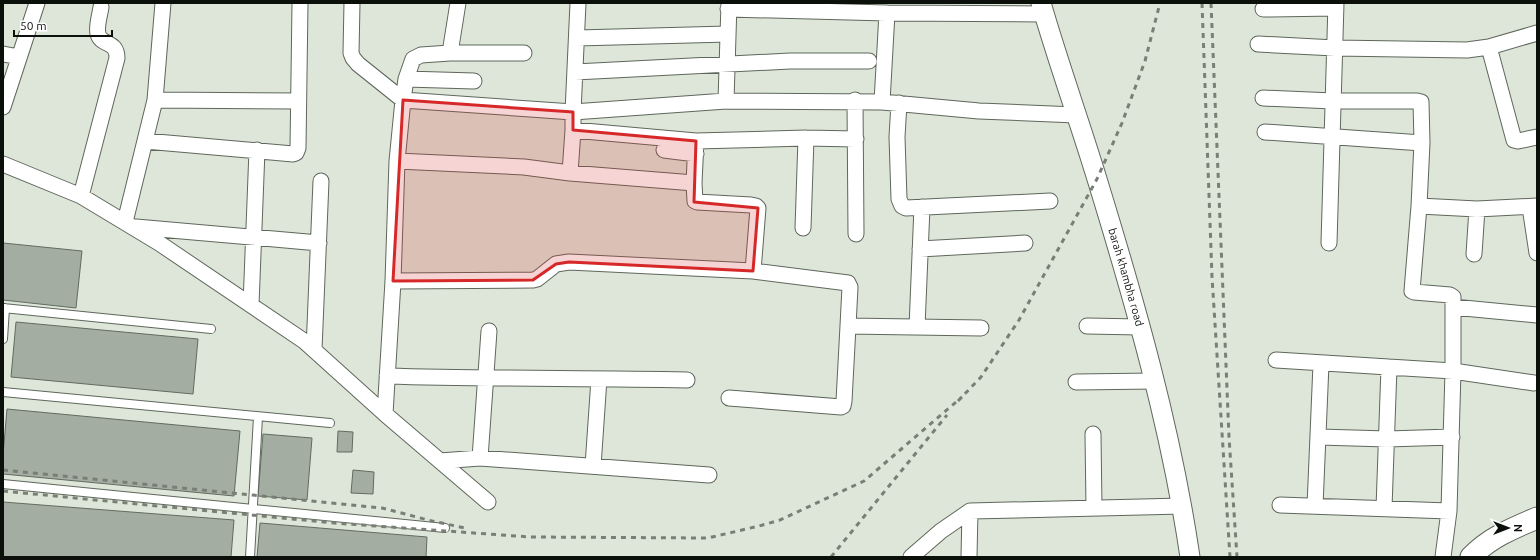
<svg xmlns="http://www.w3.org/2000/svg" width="1540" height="560" font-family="Ubuntu,sans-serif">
<rect width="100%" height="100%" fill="#dde6d9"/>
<!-- building -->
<path fill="#a4ada1" stroke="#626b5f" d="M3,243L82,251L76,308L3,300Z
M16,322L198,339L193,394L11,377Z
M7,409L240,431L234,496L3,474V455Z
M338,431L353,432L352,452H337Z
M263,434L312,438L307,500L258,496Z
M353,470L374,472L373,494L351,493Z
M3,502L234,520L231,557H3Z
M260,523L427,537L426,557H257Z"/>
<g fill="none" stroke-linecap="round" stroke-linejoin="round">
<!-- service casing -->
<g stroke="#5f675c" stroke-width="10">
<path id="service" d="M3,308L211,329
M3,339L5,308
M3,392L330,423
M3,484L445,528
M250,557L258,417"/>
</g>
<!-- minor casing -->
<g stroke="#5f675c" stroke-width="17">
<path id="minor" d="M352,3L351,53L353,58L358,64L403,100
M458,3L450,53H524
M728,9L887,13L1044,14
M1263,9L1336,8
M887,13L882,102L979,111L1076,115
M577,38L728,34
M1258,44L1335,48L1467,50L1489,47L1537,33
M1489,47L1514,140L1518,141L1537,137
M3,54L19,57
M575,72L790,61H869
M406,79L474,81
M1263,98L1333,101H1417L1421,102L1422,143L1419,206L1412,291L1414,292L1450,295L1453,297V371L1534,383
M155,100L298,101
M403,100L406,79L413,59L421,55L450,53
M855,100L856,234
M726,101L729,3
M899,103L897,137L899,199L902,206L906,208L1050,201
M3,107L37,3
M573,130V112L726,101L882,102
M1265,132L1422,143
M145,141L293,154L296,153L298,148L300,3
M664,150L696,154
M397,161L524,167L570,173L694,183
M3,164L81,196L159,243L304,341L385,414L488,502
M570,173L573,130L696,141
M81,196L117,58C117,40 101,46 98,34C96,26 100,15 101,7
M1419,206L1477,209L1537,206
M1530,207L1537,253
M125,222L155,100L163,3
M136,227L319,243
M803,228L806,138
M1329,243L1336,3
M920,249L1025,243
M1474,254L1477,209
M753,271L758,208L756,206L751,205L697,202L695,201L694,183L696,141L806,138L856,139
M393,281L533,280L537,279L556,264L569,262L753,271L848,283L850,287L848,326
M251,305L257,150
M1453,307L1537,315
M1087,326L1140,327
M917,327L922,207
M314,350L321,181
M1276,360L1453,371L1449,511L1280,505
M387,376C487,379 587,378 687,380
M1076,382L1155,381
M729,398L841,407L843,406L844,401L848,326L981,328
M385,414L393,281L397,161L403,100L573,112L578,3
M1093,434L1094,508
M1319,437L1387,439L1452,437
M480,458L489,331
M440,461L480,458L709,475
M593,466L599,379
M1315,506L1321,364
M1384,508L1389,367
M911,557L941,531L970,511L1183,506
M969,557L970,511
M1443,557L1449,511"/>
</g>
<!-- tertiary casing -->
<g stroke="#5f675c" stroke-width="21">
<g id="tertiary">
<path id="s1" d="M1041,3C1058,62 1079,120 1097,179C1135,303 1171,428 1190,557"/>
</g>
</g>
<!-- secondary casing -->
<g stroke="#5f675c" stroke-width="23">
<path id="secondary" d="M1471,557C1489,538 1513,528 1537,518"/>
</g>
<!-- service -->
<use href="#service" stroke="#fff" stroke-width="8"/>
<!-- minor -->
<use href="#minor" stroke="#fff" stroke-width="15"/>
<!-- tertiary -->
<use href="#tertiary" stroke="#fff" stroke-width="19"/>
<!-- secondary -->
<use href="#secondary" stroke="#fff" stroke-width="21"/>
<!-- rail -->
<path stroke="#797f76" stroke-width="3" stroke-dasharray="5 5" stroke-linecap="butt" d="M1202,3L1212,277L1230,557
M1211,3L1229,437L1237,557
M958,401L981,377L1019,320L1097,179L1122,123L1145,61L1160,3
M3,470L382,508L432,521L465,528
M3,491L334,523L530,537L708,538L759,526L780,520L864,481L962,397
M831,557L947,415"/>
</g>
<!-- marked area -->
<path fill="#d62828" fill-opacity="0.2" stroke="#d62828" stroke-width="3" stroke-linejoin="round" d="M403,100L573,112V130L696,141L694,202L758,208L753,271L569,262L556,264L533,280L393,281Z"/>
<g text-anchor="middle" stroke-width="4" stroke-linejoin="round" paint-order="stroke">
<!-- street labels -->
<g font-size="11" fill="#0c100b" stroke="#fff">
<text dy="4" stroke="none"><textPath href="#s1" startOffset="287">barah khambha road</textPath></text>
</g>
</g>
<!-- border -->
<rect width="1540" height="560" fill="none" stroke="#0c100b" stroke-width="8"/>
<!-- north arrow -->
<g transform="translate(1508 528) rotate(90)" stroke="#ffffff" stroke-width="3" paint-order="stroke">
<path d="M0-3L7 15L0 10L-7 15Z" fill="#0c100b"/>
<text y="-6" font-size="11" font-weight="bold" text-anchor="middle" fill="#0c100b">N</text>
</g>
<!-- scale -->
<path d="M14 30v6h98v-6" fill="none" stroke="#0c100b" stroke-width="2"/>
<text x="20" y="30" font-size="12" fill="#0c100b" stroke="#ffffff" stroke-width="3" paint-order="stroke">50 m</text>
</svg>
